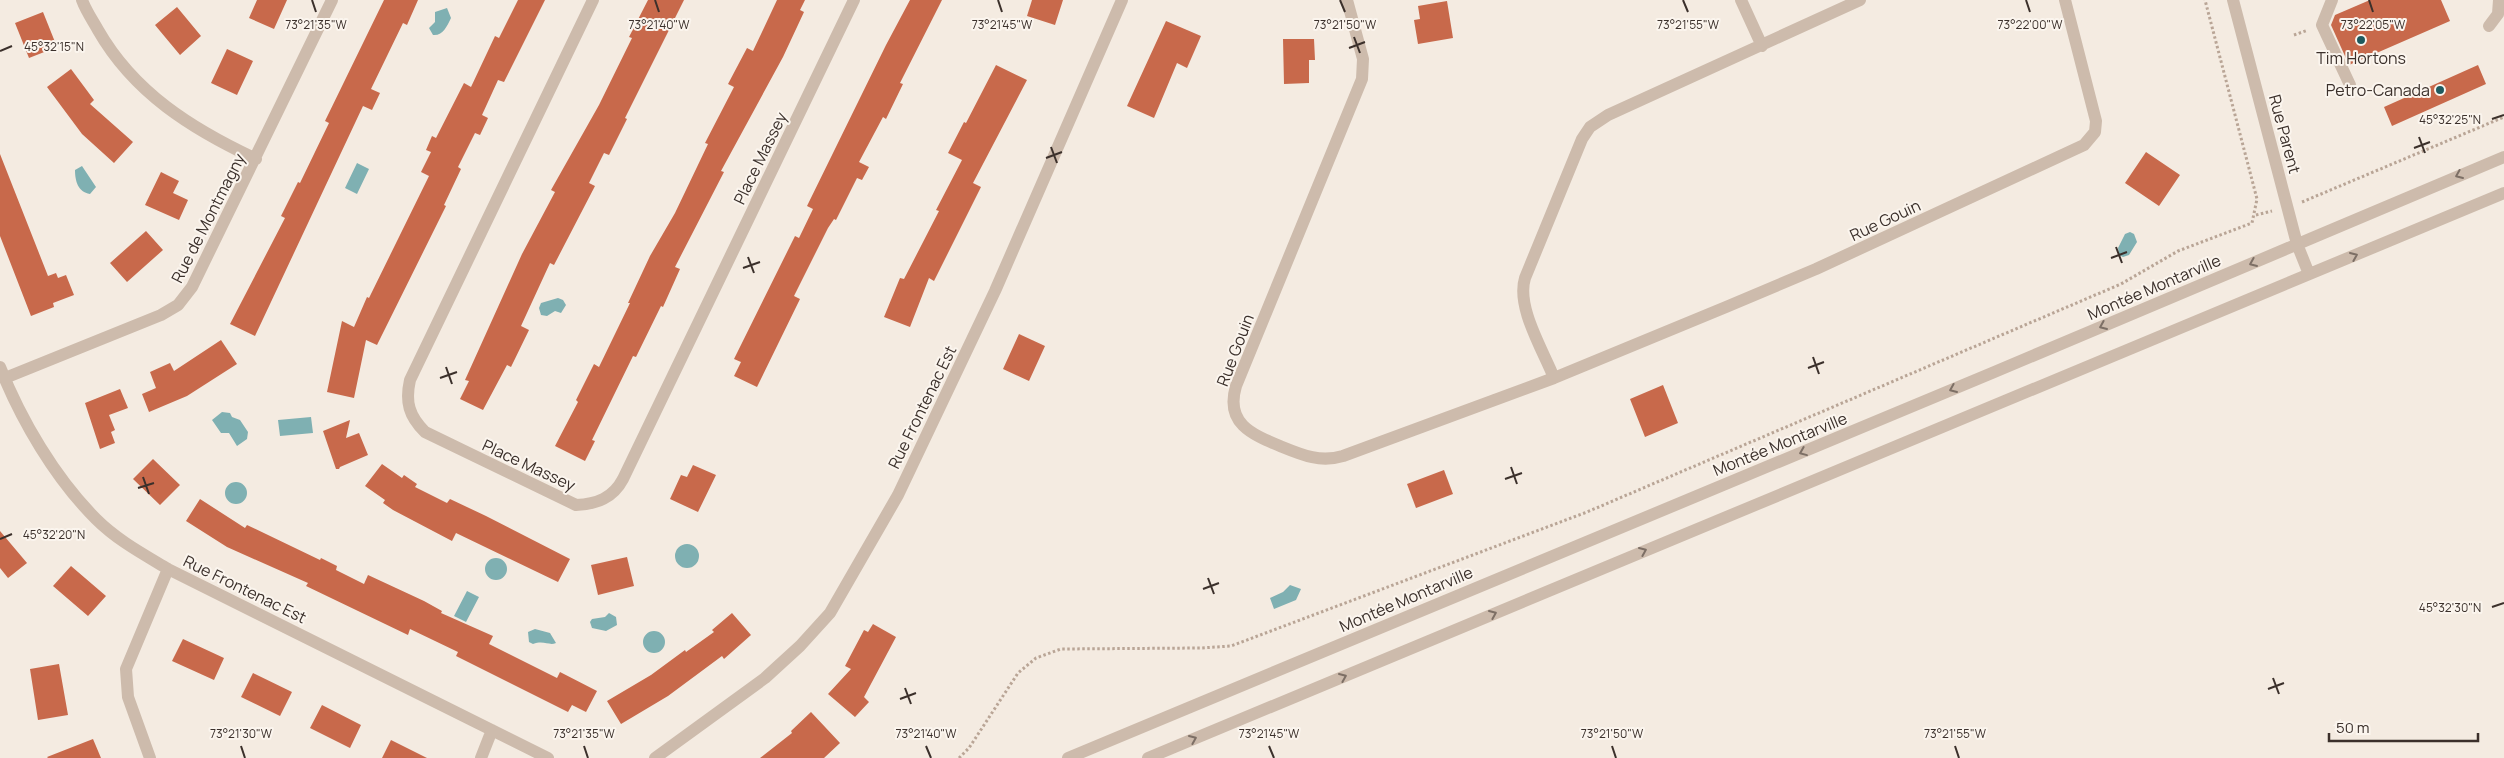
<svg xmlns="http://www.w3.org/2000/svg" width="2504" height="758" font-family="Manrope,sans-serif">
<rect width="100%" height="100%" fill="#f4ebe1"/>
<!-- water -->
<path fill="#7fb0b2" d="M447,8L451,18C447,26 443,36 433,35L429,28L435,22V12Z
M357,163L369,169L357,194L345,188Z
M82,166L96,187L90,194C78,192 75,181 75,170Z
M2130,232L2134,234L2137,242L2129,255L2123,257L2119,255L2118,248L2125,234Z
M558,298L563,300L566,305L561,313L555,311L547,316L541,315L539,308L541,303Z
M222,412L230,413L232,417L240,420L248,432L247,439L237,446L229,433H221L212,420Z
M311,417L313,433L280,436L278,420Z
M225 493a11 11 0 1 1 22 0a11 11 0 1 1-22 0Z
M675 556a12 12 0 1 1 24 0a12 12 0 1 1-24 0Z
M485 569a11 11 0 1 1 22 0a11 11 0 1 1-22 0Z
M1290,585L1301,589L1296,600L1274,609L1270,598L1283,592Z
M467,591L479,597L466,622L454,616Z
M609,613L616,617L617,625L606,631L592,628L590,622L592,619L605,617Z
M535,629L550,633L556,643C549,646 544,640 533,644L529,642L528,632Z
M643 642a11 11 0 1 1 22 0a11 11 0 1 1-22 0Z"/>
<!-- building -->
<path fill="#c8694b" d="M257,0H287L274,29L249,18Z
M384,0H418L407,25L403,23L371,89L380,93L372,110L363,106L255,336L230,324L285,218L281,216L298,182L300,183L329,123L325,121Z
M518,0H545L504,82L498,80L482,115L488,118L480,135L475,133L458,167L461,169L444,205L446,206L377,345L366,340L354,398L327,392L342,321L354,327L367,297L369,298L429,176L421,172L431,152L426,150L432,136L436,138L464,83L471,87L495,36L499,38Z
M648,0H684L625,118L627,119L609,155L604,153L589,183L595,186L554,265L550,263L521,326L529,330L511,367L507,365L483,410L460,399L469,381L465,380L522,254L555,192L551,190L599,105L632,38L629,37Z
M777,0H805L800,10L804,12L783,57L721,171L724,172L675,267L680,269L663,307L661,306L636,357L633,356L592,440L595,441L585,461L555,446L578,402L576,400L594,364L599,367L630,303H628L650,256L675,213L708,144L705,143L734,87L728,84L747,48L753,51Z
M910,0H942L900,83L903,84L886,119L883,117L859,162L869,167L862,180L857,178L836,220L834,219L828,228L794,296L800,299L757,387L734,376L741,362L734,359L795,236L799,238L813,209L807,206L886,45Z
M1032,0H1063L1055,25L1027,16Z
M2370,0H2441L2450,21L2349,65L2331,25L2335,15Z
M1447,1L1453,38L1418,44L1414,20L1420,19L1418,6Z
M177,7L201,36L180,55L155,25Z
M43,12L57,47L29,58L15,23Z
M1166,21L1201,36L1187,68L1177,63L1154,118L1127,106Z
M1283,39H1314L1315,60H1309V83L1284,84Z
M227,49L253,61L237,95L211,83Z
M996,65L1027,80L973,183L981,187L934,281L929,278L910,327L884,317L900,278L904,279L939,211L936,210L962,160L948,153L964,122L966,123Z
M2478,65L2486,84L2392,126L2384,107Z
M71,69L94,100L90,104L133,142L114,163L82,134L47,87Z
M2146,152L2180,175L2159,206L2125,183Z
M0,154L48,276L56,273L58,278L66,275L74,295L53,303L54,307L31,316L0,236Z
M161,172L179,181L173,193L188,200L179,220L145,205Z
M146,231L163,250L127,282L110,263Z
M1019,334L1045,346L1029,381L1003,369Z
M221,340L237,364L187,396L149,412L142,394L156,388L150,372L170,363L174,371Z
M1663,385L1678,423L1645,437L1630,399Z
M120,389L128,408L109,415L115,430L111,432L115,443L100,449L85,403Z
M350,420L346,438L359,433L368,455L340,467L339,469H336L323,431Z
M153,459L180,485L160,505L133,479Z
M382,464L402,478L404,475L417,484L415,487L447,503L450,499L486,516L570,559L558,582L456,533L452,541L393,510L383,503L385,500L365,486Z
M693,465L716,475L698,512L670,499L681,475L687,477Z
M1444,470L1453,494L1416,508L1407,484Z
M200,499L245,528L247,525L320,560L321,558L337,566L336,570L364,584L368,575L424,601L442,611L441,613L493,636L489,644L557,678L560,672L597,691L586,712L572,705L568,712L456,656L458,652L410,629L408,635L306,586L308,583L227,547L186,521Z
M0,531L27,563L8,578L0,568Z
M627,557L634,586L598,595L591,565Z
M71,566L106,596L88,616L53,586Z
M732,613L751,635L724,659L722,656L668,696L621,724L607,701L651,675L685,650L686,652L714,632L712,630Z
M873,624L896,637L864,697L869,702L855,717L828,694L851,669L845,666L864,630L868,632Z
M183,639L224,658L214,680L172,661Z
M59,664L68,715L38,720L30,669Z
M253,673L292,692L280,716L241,697Z
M322,705L361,725L350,748L310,728Z
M811,712L840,743L824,758H760L792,733L791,731Z
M93,739L101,758H48L47,757Z
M391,740L427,758H382Z"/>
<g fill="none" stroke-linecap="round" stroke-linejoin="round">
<!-- path -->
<path stroke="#b9a596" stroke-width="3" stroke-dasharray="2.5 2.5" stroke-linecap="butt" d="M2294,35L2308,30
M2302,202L2504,117
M2256,215L2272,211
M959,758L969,748L1018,673L1036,658L1061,649L1201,648L1231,646L1587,512L2121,284L2178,251L2252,223L2257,199L2205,0"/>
<!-- minor -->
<path stroke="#cdbbac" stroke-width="12" d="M82,0C86,11 93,21 98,30C134,93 192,129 256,159
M593,0L410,380C405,402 409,416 425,432L576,505C597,504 613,498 623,479L854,0
M1347,0L1363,59L1362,79L1236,386C1225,423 1251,434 1280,446C1302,455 1320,463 1343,456L1554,378L1726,307L1816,269L2084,145L2095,132L2096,121L2065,0
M1741,0L1762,46
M2233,0L2297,244L2309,274
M2332,0L2322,25L2350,85
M2489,26L2498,14L2499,0
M0,367C21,420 55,478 96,519C117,540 143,554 168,569L548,758
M5,378L161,315L178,305L192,287L332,0
M1554,378C1543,350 1516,307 1525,278L1582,139L1590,127L1608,115L1860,0
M150,758L128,697L126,669L168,569
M481,758L492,730
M655,758L765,678L800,646L830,613L898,495L995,291L1122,0
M1068,758L1992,373L2504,157
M1148,758L2504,193"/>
</g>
<!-- one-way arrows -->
<defs><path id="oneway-chevron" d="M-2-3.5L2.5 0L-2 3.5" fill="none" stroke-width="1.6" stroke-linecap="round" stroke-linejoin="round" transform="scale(1.25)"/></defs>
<g stroke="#7d6f65">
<use href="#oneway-chevron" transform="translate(2459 175) rotate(157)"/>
<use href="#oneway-chevron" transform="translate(2354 256) rotate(-23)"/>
<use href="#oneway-chevron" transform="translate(2253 263) rotate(157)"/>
<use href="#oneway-chevron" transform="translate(2103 326) rotate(157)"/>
<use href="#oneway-chevron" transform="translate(1953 389) rotate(157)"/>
<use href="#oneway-chevron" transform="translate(1803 452) rotate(158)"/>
<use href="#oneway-chevron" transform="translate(1643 551) rotate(-23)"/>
<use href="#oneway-chevron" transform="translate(1493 614) rotate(-23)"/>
<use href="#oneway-chevron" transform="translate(1343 677) rotate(-23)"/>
<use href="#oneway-chevron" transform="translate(1193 739) rotate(-23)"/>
</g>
<!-- ticks -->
<path fill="none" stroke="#3b302b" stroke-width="2" d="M312,0L316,12M655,0L659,12M998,0L1002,12M1340,0L1345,12M1683,0L1688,12M2026,0L2030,12M2369,0L2373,12M1354,37L1360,53M1349,48L1365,42M0,51L12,46M2492,119L2504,115M2419,137L2425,153M1051,147L1057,163M2414,148L2430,142M1046,158L1062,152M2116,247L2122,263M748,257L754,273M2111,258L2127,252M743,268L760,262M1813,357L1819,374M446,367L452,384M1808,368L1824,362M440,378L457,372M1511,467L1517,484M143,477L149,494M1505,479L1522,473M138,488L154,483M0,539L12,534M1208,578L1214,594M1203,589L1219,583M2492,607L2504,603M2273,678L2279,694M905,688L911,704M2268,689L2284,683M900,699L916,693M241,746L245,758M584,746L588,758M926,746L931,758M1269,746L1274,758M1612,746L1616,758M1955,746L1959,758"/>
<!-- markers -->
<g fill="#1f5a5e" stroke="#fbf5ee" stroke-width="2">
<circle cx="2361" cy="40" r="5"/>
<circle cx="2440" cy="90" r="5"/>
</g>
<g text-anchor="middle" stroke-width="4" stroke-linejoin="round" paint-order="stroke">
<!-- poi labels -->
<g font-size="16" fill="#3b302b" stroke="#fbf5ee">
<text x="2361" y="64">Tim Hortons</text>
<text x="2430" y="96" text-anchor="end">Petro-Canada</text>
</g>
<!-- street labels -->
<g font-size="16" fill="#3b302b" stroke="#fbf5ee">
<text transform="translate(2285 134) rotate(75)" y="6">Rue Parent</text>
<text transform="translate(760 158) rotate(-64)" y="6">Place Massey</text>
<text transform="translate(208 218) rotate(-63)" y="6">Rue de Montmagny</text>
<text transform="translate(1885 220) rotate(-25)" y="6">Rue Gouin</text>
<text transform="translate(2154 287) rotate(-23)" y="6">Montée Montarville</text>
<text transform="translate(1235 350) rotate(-69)" y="6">Rue Gouin</text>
<text transform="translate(922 407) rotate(-64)" y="6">Rue Frontenac Est</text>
<text transform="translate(1780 444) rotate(-22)" y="6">Montée Montarville</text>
<text transform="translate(529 465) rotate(25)" y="6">Place Massey</text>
<text transform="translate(245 589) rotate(26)" y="6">Rue Frontenac Est</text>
<text transform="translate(1406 599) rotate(-23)" y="6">Montée Montarville</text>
</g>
</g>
<g font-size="12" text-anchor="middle" fill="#3b302b" stroke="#fbf5ee" stroke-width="4" stroke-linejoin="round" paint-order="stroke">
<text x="316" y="29">73°21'35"W</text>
<text x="659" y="29">73°21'40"W</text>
<text x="1002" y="29">73°21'45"W</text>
<text x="1345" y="29">73°21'50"W</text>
<text x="1688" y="29">73°21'55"W</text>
<text x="2030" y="29">73°22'00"W</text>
<text x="2373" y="29">73°22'05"W</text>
<text x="54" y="51">45°32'15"N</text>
<text x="2450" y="124">45°32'25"N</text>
<text x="54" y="539">45°32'20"N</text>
<text x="2450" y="612">45°32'30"N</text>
<text x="241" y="738">73°21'30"W</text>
<text x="584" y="738">73°21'35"W</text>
<text x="926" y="738">73°21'40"W</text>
<text x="1269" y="738">73°21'45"W</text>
<text x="1612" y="738">73°21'50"W</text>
<text x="1955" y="738">73°21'55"W</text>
</g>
<!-- scale -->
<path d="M2329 733v8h149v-8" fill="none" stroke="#3b302b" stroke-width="2.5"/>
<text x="2336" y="733" font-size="15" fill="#3b302b" stroke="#fbf5ee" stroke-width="4" paint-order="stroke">50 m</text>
</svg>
